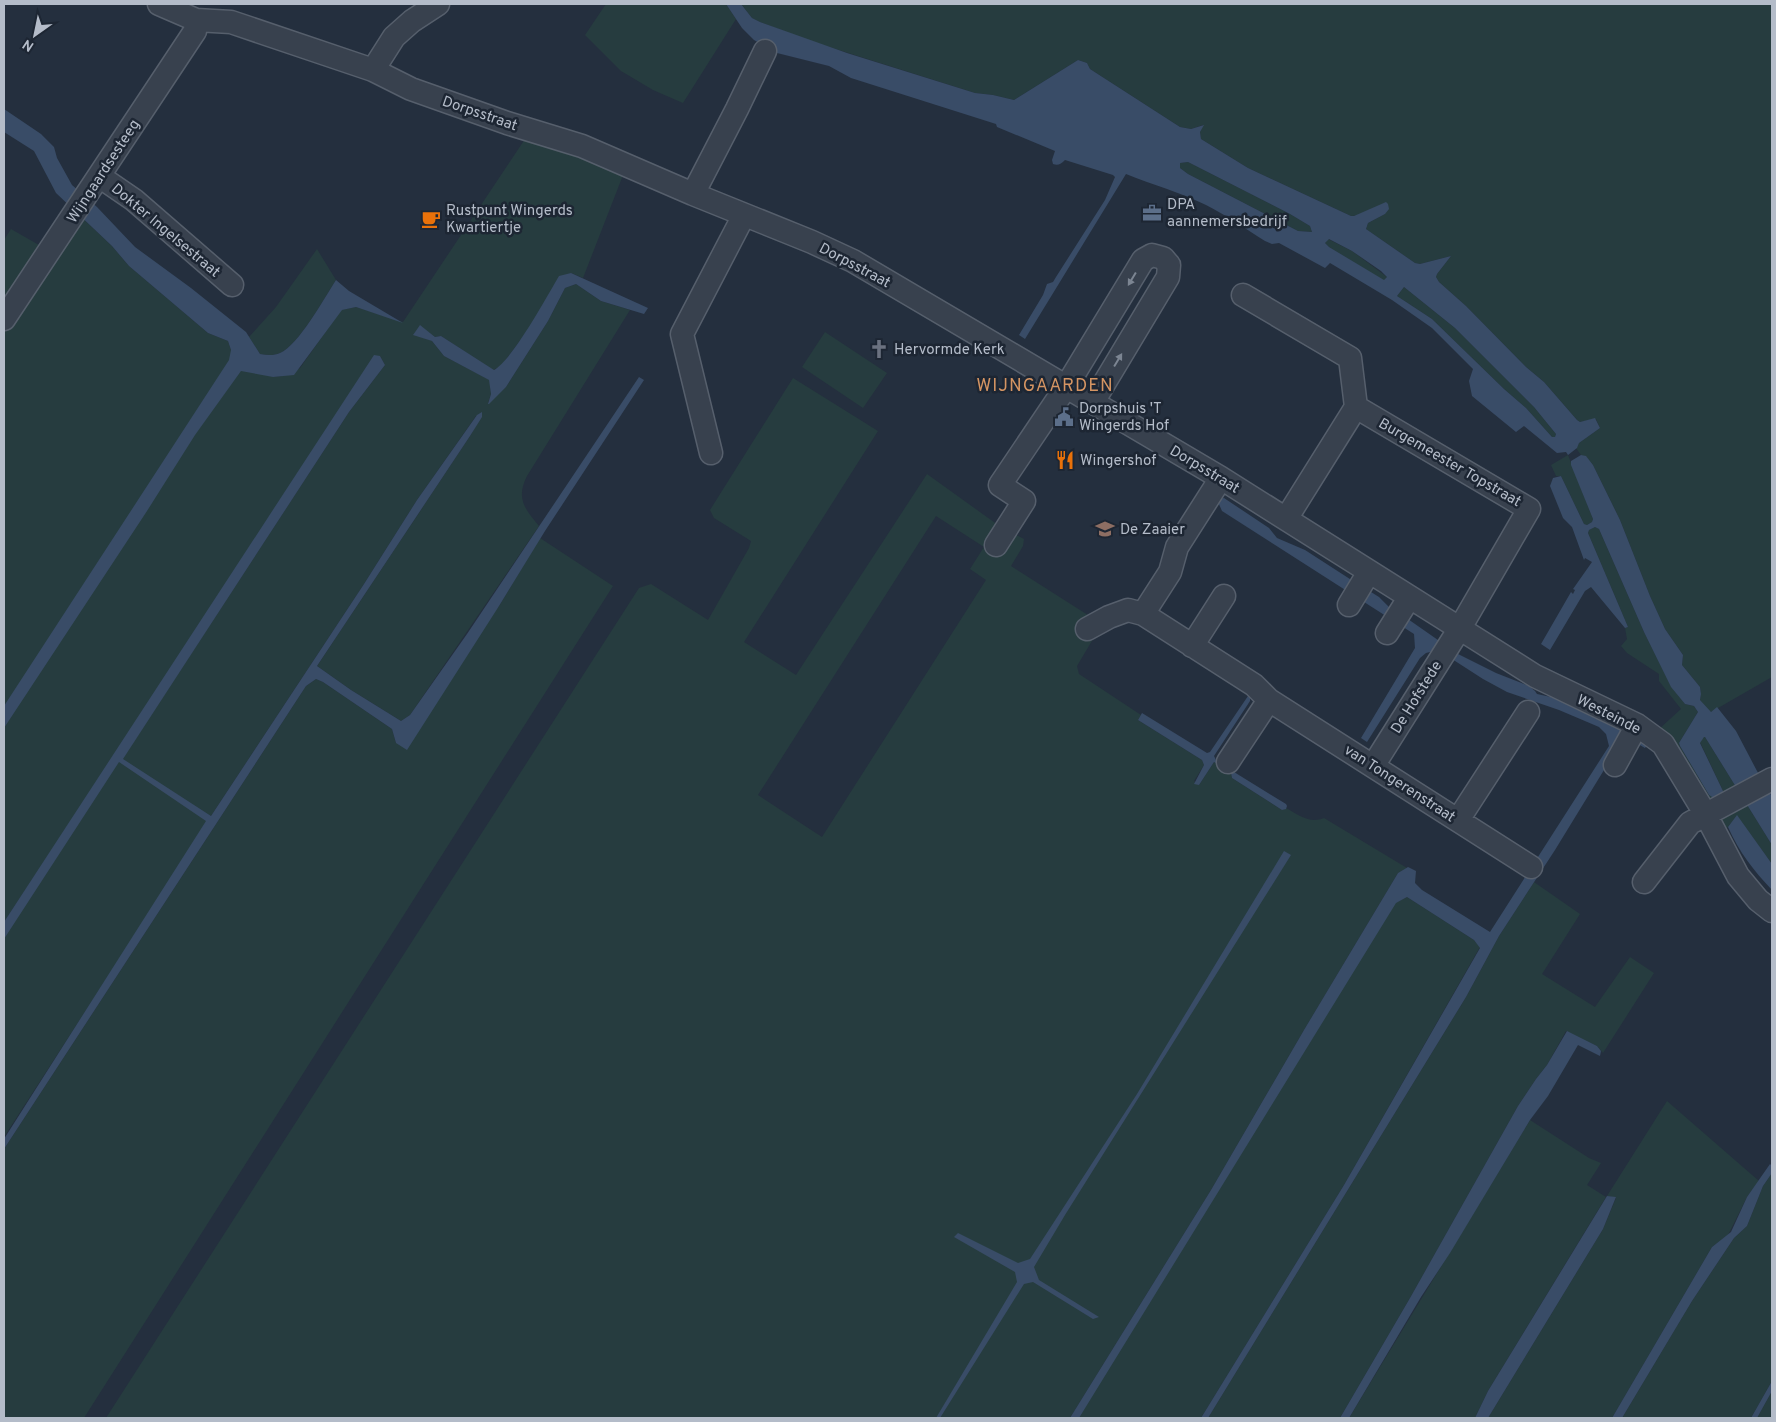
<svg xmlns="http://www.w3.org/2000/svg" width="1776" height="1422" font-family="Overpass,sans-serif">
<rect width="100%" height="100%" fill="#242f3e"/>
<!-- green -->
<path fill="#263c3f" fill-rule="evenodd" d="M606,4H726L736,19L683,103L653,90L621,71L585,35Z
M741,4H1772V677L1711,712L1706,709L1700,700L1701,694L1700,687L1682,665L1683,655L1665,629L1650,596L1620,520L1593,465L1586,457L1581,455L1576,448L1579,443L1600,428L1596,419L1580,422L1577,420L1544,382L1526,367L1466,306L1439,282L1436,277L1437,274L1451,256L1420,264L1415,263L1366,229L1368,223L1385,214L1351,216L1248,168L1201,139L1200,132L1203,125L1191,129L1180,127L1090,69L1087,63L1078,60L1014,100L993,95L975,93L807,40L760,22L752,18Z
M529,133L625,170L583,278L571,273L501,366L493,370L441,336L435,337L420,326L414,334L432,341L444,356L490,380L491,394L488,403L506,387L548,321L565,288L576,284L601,301L630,310L527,476C516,498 524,508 539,526L410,715L401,721L351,690L317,666L470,436L481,417L476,416L417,500L364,584L211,816L207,814L211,817L4,1137V933L120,756L123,758L349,412L385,365L380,356L4,922V329L78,214L112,246L129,266L208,333L228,341L231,350L273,377L282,376L300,368L341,310L356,307L403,322Z
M1188,162L1290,214L1310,226L1312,232L1298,231L1188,174L1180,168V163Z
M11,229L39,245L4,298V240Z
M1328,239L1352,251L1387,277L1384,281L1329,247L1325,243Z
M317,249L336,280C325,297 298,346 280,353C273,356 267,355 260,354L249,337L276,307Z
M1404,287L1455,328L1534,407L1556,434L1555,437H1552L1526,408L1504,389L1432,319L1397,296Z
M825,332L887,373L863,408L802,367Z
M793,378L878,431L744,642L796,675L927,474L998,525L1024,539L1023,546L1011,566L1102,624L1077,666L1079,674L1141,715L1138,720L1202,760L1204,765L1194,781L1199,785L1214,762L1231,773L1232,778L1282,810L1286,808C1299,815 1309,824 1324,818L1407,868L1398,873L1304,1030L1211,1190L1070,1418H106L639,588L651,584L708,620L749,548L751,541L714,518L710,510ZM936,516L984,547L970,569L986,580L822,837L758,795Z
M1568,455L1593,519L1592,522L1587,525L1584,524L1561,476H1556L1551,465Z
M1595,527L1599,529L1644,632L1671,686L1685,704L1694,706L1698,712L1679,743L1680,746L1709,795L1723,791L1700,742L1704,736L1705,737L1772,845V864L1737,816L1728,827L1724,829L1658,730L1681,709L1659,681V674L1627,653L1621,646L1627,639L1625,628L1628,627L1588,533L1589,530Z
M540,538L613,586L84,1418H4V1149L306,686L316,679L323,682L392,729L396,743L499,606Z
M1402,882L1397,902L1407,897L1474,940L1480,947L1344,1185L1201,1418H1078Z
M1534,882L1580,914L1542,974L1595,1007L1630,957L1654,973L1603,1053L1597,1046L1566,1031L1547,1065L1536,1079L1518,1106L1410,1298L1340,1418H1208L1466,997L1499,936Z
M1667,1101L1759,1181L1747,1197L1728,1235L1712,1247L1612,1418H1488L1603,1229L1616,1198L1607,1196Z
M1530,1120L1589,1158L1601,1163L1587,1185L1606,1197L1488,1391L1475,1418H1349Z
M1772,1173V1381L1751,1418H1622L1692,1301L1734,1238L1747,1226L1763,1186Z
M1772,1391V1418H1757Z"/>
<!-- water -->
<path fill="#394c67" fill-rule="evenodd" d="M726,4H741L752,18L760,22L847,53L975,93L993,95L1014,100L1078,60L1087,63L1090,69L1180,127L1191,129L1204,125L1200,132L1201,139L1248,168L1351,216H1354L1386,202L1388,204L1389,209L1385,214L1368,223L1366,229L1415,263L1420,264L1451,256L1437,274L1436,277L1439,282L1466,306L1526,367L1544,382L1577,420L1580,422L1595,418L1600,428L1579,443L1577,448L1568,455L1566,452L1557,453L1524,426L1516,432L1472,396L1469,381L1473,369L1432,328L1392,300L1330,263L1325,268L1279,243L1272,244L1265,241C1246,229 1226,215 1206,205C1180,192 1153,185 1126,174L1025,339L1019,335L1043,295L1047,284L1053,282L1056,277L1105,200L1115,177L1113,175L1065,160C1061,164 1058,166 1053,164L1052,160L1055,151L997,127L996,124L851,78L829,66L777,53L754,40L742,28ZM1188,162L1290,214L1310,226L1312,232L1298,231L1188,174L1180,168V163ZM1329,239L1352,251L1381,271L1387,277L1384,280L1329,247L1325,243ZM1404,287L1455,328L1534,407L1556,434L1555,437H1552L1526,408L1504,389L1432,319L1397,296Z
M4,109L41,134L54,147L57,158L72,185L97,207L135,247L191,288L246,332L260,354C267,355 273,356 280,353C298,346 325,297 336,280L349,291L403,323L356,307L342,310L294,375L273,377L241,371L195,435L147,511L4,728V706L229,360L231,350L228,341L208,333L129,266L112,246L56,193L34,151L4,132Z
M571,273L648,308L644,314L601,301L576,284L565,288L548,321L506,387L489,404H488L491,394L489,380L444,356L432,341L413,335L420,325L435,337L441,336L494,370C513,359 546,298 559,276Z
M374,355L380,356L385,365L349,412L123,759L211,816L364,584L417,500L477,415L482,412V417L470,436L317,666L351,690L401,721L410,715L467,634L639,377L644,380L545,531L499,606L407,750L396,743L392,729L323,682L316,679L306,686L4,1149V1139L206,821L119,762L4,939V922Z
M1581,455L1586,456L1593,465L1620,520L1650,596L1665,629L1683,655L1682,665L1700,687L1701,694L1700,700L1711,712L1717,707L1736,731L1767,790L1772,796V845L1705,737H1704L1700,743L1723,791L1722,795L1715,799L1709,795L1680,746L1679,743L1698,712L1694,706L1685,704L1671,687L1644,632L1599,529L1595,527L1589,530L1588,533L1628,627L1625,628L1591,587L1585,591L1550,650L1541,644L1571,592L1573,594L1575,590L1573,589L1592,562L1585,558L1584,560L1572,527L1563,518L1550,486L1553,478L1561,476L1584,524L1587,525L1592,522L1593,519L1571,465V461Z
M1224,498L1269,528L1277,538L1305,550L1353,581L1364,591L1371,592L1379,597L1394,612L1405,617L1458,654L1496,673L1529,686L1535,691L1537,694L1551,697L1627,731L1647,745L1645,748L1626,737L1623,739L1555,850L1499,936L1466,997L1208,1418H1201L1344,1185L1480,948L1474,940L1407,897L1396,903L1079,1418H1070L1211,1190L1304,1030L1398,873L1408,867L1416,871L1415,883L1422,890L1490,932L1609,746L1606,734L1599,727L1559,710L1507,692L1483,679L1438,650L1426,653L1420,658L1367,742L1361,738L1415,648L1414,634L1222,511L1218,502L1220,499Z
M1248,696L1250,697V701L1214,756L1216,760L1222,764L1221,766L1214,762L1199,785L1194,784L1204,765L1202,760L1138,720L1142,713L1207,753L1210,752Z
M1234,772L1286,804L1287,806L1286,809L1282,810L1232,778L1231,773Z
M1737,815L1772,864V890C1754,871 1739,852 1728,827Z
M1284,851L1291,855L1065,1215L1034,1267L1039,1280L1099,1317L1093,1319L1033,1282L1024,1284L940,1418H936L1017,1282L1015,1272L954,1237L958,1233L1018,1263L1030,1259L1137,1094Z
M1567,1031L1597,1046L1601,1051L1600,1056L1578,1045L1548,1096L1530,1120L1450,1253L1421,1297L1349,1418H1340L1410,1298L1518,1106L1536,1079L1547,1065Z
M1770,1164L1772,1166V1173L1763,1186L1747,1226L1734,1238L1692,1301L1622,1418H1612L1712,1247L1731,1232L1747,1197Z
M1607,1196L1616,1197L1603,1229L1488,1418H1475L1488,1391Z
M1772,1381V1391L1757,1418H1751Z"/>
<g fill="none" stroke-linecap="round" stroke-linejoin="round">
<!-- minor casing -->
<g stroke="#565f6c" stroke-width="25">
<path id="minor" d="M159,4L196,20L231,22L373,70L411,89L507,123L582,146L693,194L812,242L853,261L1221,478L1535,676L1637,725L1663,744L1706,815L1738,876L1758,900L1772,911
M373,70L394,37L412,21L438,4
M99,176L134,200L232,285
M693,194L737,109L765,51
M1243,295L1350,358L1356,407L1286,519
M4,319L195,31L196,20
M1356,407L1529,509L1460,628L1373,766
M711,453L682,334L744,215
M1221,478L1177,547L1170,572L1143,614L1254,685L1269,700L1531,867
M996,545L1024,501L1000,485L1066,387L1143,260L1152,255L1163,258L1169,265L1168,277L1093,402
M1349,605L1369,572
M1087,629L1109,617L1128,610L1143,614
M1387,633L1409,598
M1192,646L1224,596
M1228,762L1269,700
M1615,765L1637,725
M1458,820L1528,712
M1644,882L1690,823L1772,779"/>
</g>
<!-- minor -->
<use href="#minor" stroke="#38414e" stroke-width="22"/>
</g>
<!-- one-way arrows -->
<defs><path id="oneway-solid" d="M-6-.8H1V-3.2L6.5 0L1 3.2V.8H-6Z" transform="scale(1.25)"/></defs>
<g fill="#7c8592">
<use href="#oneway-solid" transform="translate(1132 279) rotate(121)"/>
<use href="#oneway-solid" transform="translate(1118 360) rotate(-59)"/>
</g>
<!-- icons -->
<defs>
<g id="office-bare" transform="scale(1.5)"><path d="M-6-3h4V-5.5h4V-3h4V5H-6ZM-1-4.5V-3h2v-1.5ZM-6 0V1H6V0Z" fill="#5c6f8a" stroke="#1d2633" stroke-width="2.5" paint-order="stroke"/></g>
<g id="cafe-bare" transform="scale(1.5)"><path d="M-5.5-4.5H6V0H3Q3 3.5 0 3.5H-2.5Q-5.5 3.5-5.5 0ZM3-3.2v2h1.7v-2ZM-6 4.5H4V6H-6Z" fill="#e8710a" stroke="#1d2633" stroke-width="2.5" paint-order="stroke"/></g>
<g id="church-bare" transform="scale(1.5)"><path d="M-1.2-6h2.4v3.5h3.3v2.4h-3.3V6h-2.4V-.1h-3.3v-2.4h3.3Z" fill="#6b7280" stroke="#1d2633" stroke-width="2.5" paint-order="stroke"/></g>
<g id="civic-bare" transform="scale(1.5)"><path d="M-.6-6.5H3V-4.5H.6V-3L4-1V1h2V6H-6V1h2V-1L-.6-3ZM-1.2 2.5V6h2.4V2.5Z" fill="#5c6f8a" stroke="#1d2633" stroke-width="2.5" paint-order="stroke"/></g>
<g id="restaurant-bare" transform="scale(1.5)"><path d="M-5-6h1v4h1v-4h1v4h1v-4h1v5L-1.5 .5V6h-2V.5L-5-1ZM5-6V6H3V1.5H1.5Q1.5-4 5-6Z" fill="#e8710a" stroke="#1d2633" stroke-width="2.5" paint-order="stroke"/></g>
<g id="school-bare" transform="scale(1.5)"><path d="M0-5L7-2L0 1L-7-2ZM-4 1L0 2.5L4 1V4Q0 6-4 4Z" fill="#8d6e63" stroke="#1d2633" stroke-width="2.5" paint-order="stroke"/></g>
</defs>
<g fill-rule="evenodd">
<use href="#office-bare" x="1152" y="213"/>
<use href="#cafe-bare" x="431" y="219"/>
<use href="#church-bare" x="879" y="349"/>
<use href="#civic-bare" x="1064" y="417"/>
<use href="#restaurant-bare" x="1065" y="460"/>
<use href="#school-bare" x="1105" y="529"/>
</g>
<g text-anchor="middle" stroke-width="5" stroke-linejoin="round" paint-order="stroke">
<!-- street labels -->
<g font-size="15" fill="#b4bcc9" stroke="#1d2633">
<text transform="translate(480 113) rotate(19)" y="5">Dorpsstraat</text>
<text transform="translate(103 171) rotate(-57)" y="5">Wijngaardsesteeg</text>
<text transform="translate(166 230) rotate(40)" y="5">Dokter Ingelsestraat</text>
<text transform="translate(855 265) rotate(28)" y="5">Dorpsstraat</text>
<text transform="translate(1450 462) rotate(30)" y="5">Burgemeester Topstraat</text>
<text transform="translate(1205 469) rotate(31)" y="5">Dorpsstraat</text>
<text transform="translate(1416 697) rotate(-58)" y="5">De Hofstede</text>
<text transform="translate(1609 714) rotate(27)" y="5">Westeinde</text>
<text transform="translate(1400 783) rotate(33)" y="5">van Tongerenstraat</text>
</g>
<!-- poi labels -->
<g font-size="15" fill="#b4bcc9" stroke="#1d2633" text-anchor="start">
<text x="1167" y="209">DPA<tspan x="1167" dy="17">aannemersbedrijf</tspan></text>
<text x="446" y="215">Rustpunt Wingerds<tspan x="446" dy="17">Kwartiertje</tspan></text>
<text x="894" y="354">Hervormde Kerk</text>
<text x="1079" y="413">Dorpshuis 'T<tspan x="1079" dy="17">Wingerds Hof</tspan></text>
<text x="1080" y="465">Wingershof</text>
<text x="1120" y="534">De Zaaier</text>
</g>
<!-- quarter labels -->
<g font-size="18" letter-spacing="1" fill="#d59563" stroke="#1d2633">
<text x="1045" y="391">WIJNGAARDEN</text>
</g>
</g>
<!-- border -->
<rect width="1776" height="1422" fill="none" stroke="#b4bcc9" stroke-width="10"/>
<!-- north arrow -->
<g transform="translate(35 35) rotate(213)" stroke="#1d2633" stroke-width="4" paint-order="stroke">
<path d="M0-4L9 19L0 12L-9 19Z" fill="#b4bcc9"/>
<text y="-8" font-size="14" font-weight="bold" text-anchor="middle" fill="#b4bcc9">N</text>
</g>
</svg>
